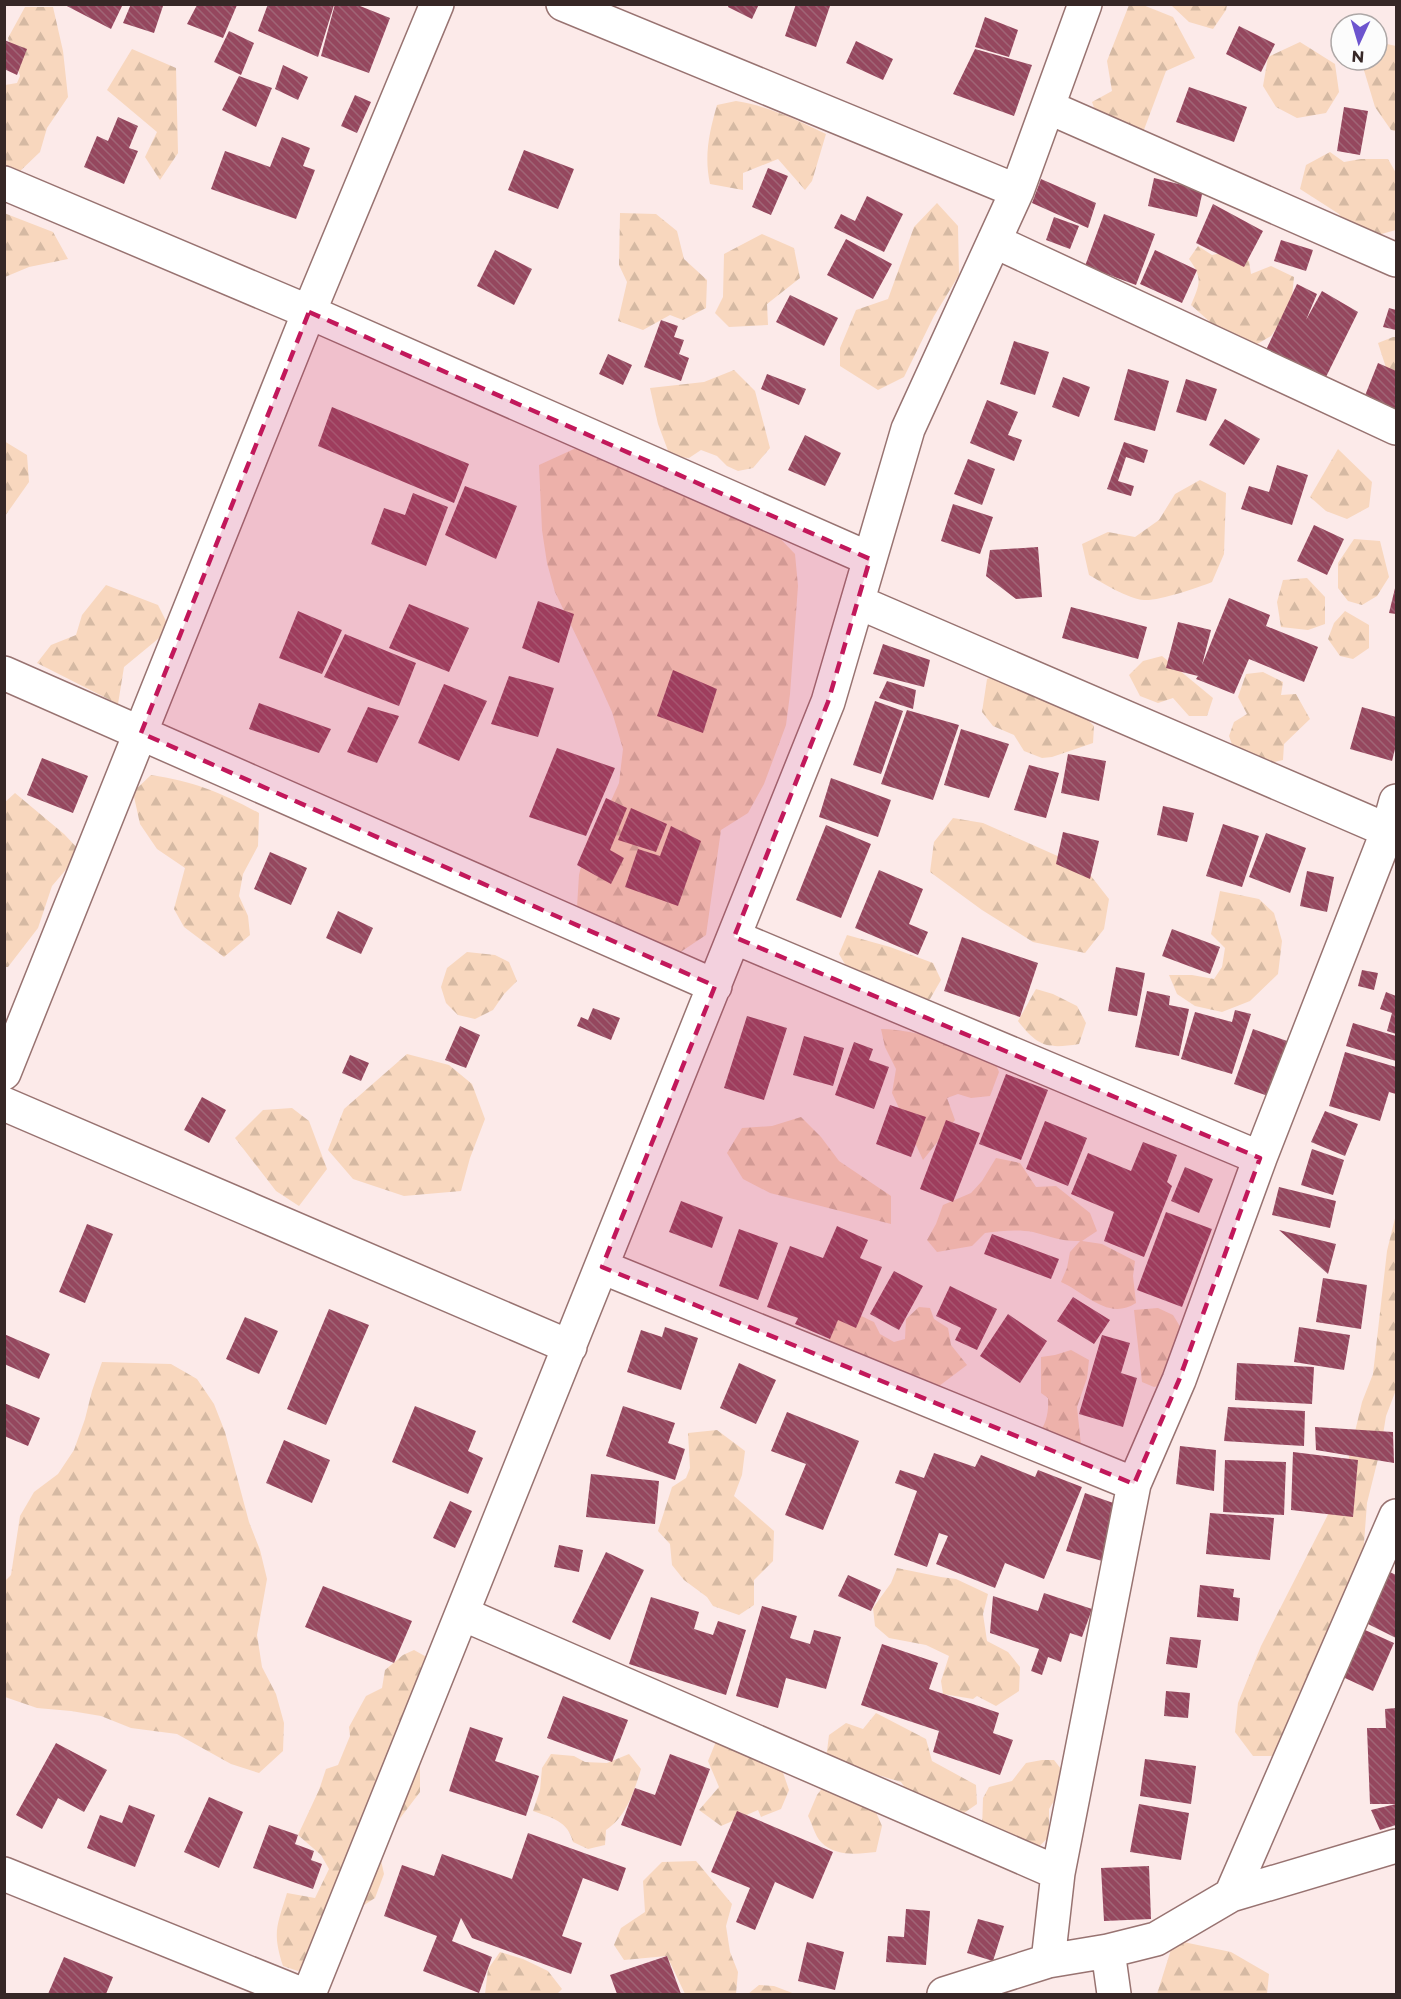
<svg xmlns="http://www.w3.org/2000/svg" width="1401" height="1999" font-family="Montserrat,sans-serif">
<defs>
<pattern id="forest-firs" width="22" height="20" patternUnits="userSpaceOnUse" patternTransform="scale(1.5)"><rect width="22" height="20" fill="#f8d7be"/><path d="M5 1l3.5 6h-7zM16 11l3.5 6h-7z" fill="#d5b9a3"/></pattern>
<pattern id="building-back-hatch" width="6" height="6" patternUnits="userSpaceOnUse" patternTransform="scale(1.5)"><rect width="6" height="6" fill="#95475e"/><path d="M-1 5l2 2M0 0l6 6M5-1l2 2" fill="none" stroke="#a06576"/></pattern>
</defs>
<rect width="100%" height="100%" fill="#fceae9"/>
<!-- forest -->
<path fill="url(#forest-firs)" d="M1129,5H1143L1173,17L1195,58L1166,71L1142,135L1099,122L1092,102L1112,91L1107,61Z
M1171,5H1227L1226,10L1213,29L1189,22Z
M25,7H53L63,51L68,97L47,128L40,152L16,175L5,167V85L17,83L20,76L8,38Z
M1300,42L1335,64L1339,92L1326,113L1297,118L1276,107L1263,86L1268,57Z
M1378,42L1396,46V131L1391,130L1375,107L1363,67L1367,60H1377Z
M132,49L176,68L178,153L160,180L145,157L157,132L107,90Z
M736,101C768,106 797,120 826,134L812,181L805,190L778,159L743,173V190L710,184C704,156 709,133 717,105Z
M1330,152L1344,162L1361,159H1388L1396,173V230L1374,236L1345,223L1339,214L1300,189L1306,165Z
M937,203L958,226L959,275L934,316L904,377L878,390L840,366V348L856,310L888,299L914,227Z
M4,213L53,232L68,259L29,267L5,277Z
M620,213L656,214L677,231L684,259L707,280L706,308L683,320L670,315L643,330L618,321L627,282L619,265Z
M762,234L794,248L800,278L767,304L768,325L729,327L715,313L723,297L724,254Z
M1198,246L1212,255L1226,252L1249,261L1251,274L1271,266L1294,277L1291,307L1271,336L1252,347L1228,338L1191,305C1200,284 1203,278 1189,259Z
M1393,337H1396V383L1390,380L1378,343Z
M734,370L755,391L770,448L753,468L738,471L727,466L717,456L701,450L689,458L670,456L658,424L650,388L704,382Z
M4,441L27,455L29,482L5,516Z
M574,449L605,451L770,528L795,554L798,586L790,694L786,725L764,784L748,813L721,830L706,935L670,959L584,935L577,907L579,875L588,838L606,812L619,783L623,749L612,712L599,683L555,592L547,563L542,530L539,465Z
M1338,449L1372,482L1369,507L1347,519L1326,511L1310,497Z
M1200,480L1226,493L1224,554L1212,582C1197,588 1159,601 1144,600C1128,599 1103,583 1089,575L1082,544L1108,532L1135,537L1159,520L1175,494Z
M1354,539L1380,541L1389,577L1377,596L1362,605L1348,601L1338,588V563Z
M1307,578L1325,597V624L1308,630L1281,627L1277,602L1283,580Z
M106,585L158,605L170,629L124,667L118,704L37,663L51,645L76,635L82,615Z
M1345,611L1369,625V648L1353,659L1340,656L1328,639L1334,623Z
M1162,656L1213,698L1207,716H1189L1173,698L1158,703L1140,696L1129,675L1143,661Z
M1263,672L1283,682L1281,695L1296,694L1310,719L1284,744L1283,760L1261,765L1235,753L1229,736L1234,722L1247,714L1238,697L1246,674Z
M1003,673L1082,714L1094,726L1093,743L1052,757L1042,758L1024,751L1014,735L993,726L982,712L987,679Z
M151,775C193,781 222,793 259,813L258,846L243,874L239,896L248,916L250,935L224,957L184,927L174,909L185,868L157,849L140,824L133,792Z
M15,793L64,834L81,852L52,886L38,928L8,967H4V803Z
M953,818L983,823L1062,858L1091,876L1109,899L1104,929L1085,953L1033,942L982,910L930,872L934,842Z
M1220,891L1259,899L1274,913L1282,941L1278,974L1250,1001L1222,1012L1195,1006L1177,994L1169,975H1192L1214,979L1222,967L1225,948L1211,934Z
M847,935L890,947L933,963L941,980L930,999L914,1002L857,985L839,954Z
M467,952L495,955L509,962L517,981L504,994L493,1010L475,1019L458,1015L446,1003L441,987L447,968Z
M1036,989L1053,994L1077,1006L1086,1023L1079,1044C1048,1049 1038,1047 1018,1021Z
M881,1029C921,1030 956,1045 993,1057L999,1072L990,1096L971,1098L958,1094L947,1098L955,1120L923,1160L892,1093L896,1069L885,1047Z
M407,1054L449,1065L472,1084L485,1119L470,1158L461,1191L404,1196L353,1179L328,1150L344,1109Z
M292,1108L309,1121L327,1169L299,1206L276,1191L235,1138L263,1110Z
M801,1117L821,1137L839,1161L891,1196V1224L770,1193L743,1179L727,1153L742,1128L772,1126Z
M996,1158L1020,1163L1036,1187L1056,1186L1090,1213L1097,1231L1082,1241L1102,1244L1135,1261L1133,1276L1136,1303C1108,1321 1086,1293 1061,1282L1067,1268L1070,1252L1080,1241C1063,1242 1049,1236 1033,1232C1017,1229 1001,1231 985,1233L972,1246L937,1252L927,1240L936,1224L943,1205L971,1193L982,1181Z
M1396,1214V1390L1386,1416L1381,1447L1367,1503L1360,1597L1285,1756H1253L1235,1732L1238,1703L1261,1646L1342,1487L1362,1402L1373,1374L1387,1251Z
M919,1307L930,1308L934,1319L948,1328L951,1345L967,1365L939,1386L918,1384L830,1346L825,1315C849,1308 852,1312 874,1322L880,1334L894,1342L905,1339L906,1319Z
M1158,1308L1173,1315L1184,1333L1179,1380L1154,1387L1142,1382L1134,1310Z
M1071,1350L1089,1360L1087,1378L1077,1407L1081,1445L1037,1436C1046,1425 1049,1413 1048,1398L1041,1393V1357L1055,1355Z
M102,1362L171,1364L197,1379L214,1404L225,1432L249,1522L260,1550L267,1579L257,1635L262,1667L276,1694L284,1723L283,1751L259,1773L231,1764L177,1734L131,1728L101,1716L71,1711L37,1708L5,1697V1581L11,1575L20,1516L34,1492L58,1474L74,1450L85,1419L92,1391Z
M717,1430L745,1451L742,1475L734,1496L774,1531L773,1561L754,1580V1605L739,1615L713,1606L707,1597L684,1580L672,1565L670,1544L658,1531L672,1487L686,1478L690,1468L688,1433Z
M897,1568L941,1577L956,1579L988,1594L983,1614L987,1641L1008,1652L1020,1667L1019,1691L996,1706L977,1696L973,1699L943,1694L941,1681L949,1656L926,1645L889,1638L875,1626L873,1608L891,1583Z
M414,1650L432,1660L420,1746V1792L382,1842L380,1856L384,1874L375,1898L350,1914L333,1962L298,1971L283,1966C272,1932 277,1926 287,1893L315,1898L329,1869L321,1855L298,1835L319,1790L326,1769L338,1765L350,1736L349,1727L366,1696L382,1688L385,1670L403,1655Z
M876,1713L926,1739L932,1761L976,1785L977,1804L964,1813L946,1814L910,1795L901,1782L826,1759L829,1735L846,1723L863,1729Z
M717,1739L778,1758L789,1790L781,1809L761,1817L758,1810L721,1826L699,1810L719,1787L708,1761Z
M551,1754L574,1756L585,1762L607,1763L629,1754L641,1769C634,1792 626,1817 606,1830L605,1845L588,1849L573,1842C568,1821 552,1818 533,1811L540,1790L542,1768Z
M1042,1760H1054L1065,1774L1061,1790L1049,1809V1837L1032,1853L982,1830L983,1798L989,1787L1012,1781L1026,1763Z
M826,1783L871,1801L882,1826L876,1852C859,1854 835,1857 821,1842C815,1836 812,1823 808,1816L817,1795Z
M696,1861L732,1904L726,1926L730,1952L738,1972L736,1994H685L667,1956L624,1960L614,1945L621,1928L645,1912L643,1881L662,1862Z
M1174,1940L1231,1952L1269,1974L1267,1994H1157Z
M500,1952L523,1959L548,1971L562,1989L557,1994H485L488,1969Z
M759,1985L774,1986L795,1994H748Z"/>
<!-- building -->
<path fill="url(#building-back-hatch)" d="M63,4H123L111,29Z
M131,4L163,6L154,33L123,23Z
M268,4L334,5L318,57L258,31Z
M335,4H355L390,18L369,73L321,56Z
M729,4H759L752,19L728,7Z
M796,4L830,6L816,47L785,36Z
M197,5H237L223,38L187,24Z
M985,17L1018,30L1009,57L975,47Z
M1239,26L1275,44L1261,72L1226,54Z
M229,31L254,43L241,75L214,62Z
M4,40L27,49L17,75L4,69Z
M856,41L893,59L883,80L846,63Z
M975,49L1032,65L1014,116L953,94Z
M283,65L308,77L298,100L275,89Z
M239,76L272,88L256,127L222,110Z
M1189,87L1247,107L1234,142L1176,122Z
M355,95L371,102L357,133L341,126Z
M1344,107L1368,111L1360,155L1337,151Z
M118,117L138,126L129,148L138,151L124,184L84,167L97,136L108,141Z
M282,137L310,148L303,166L315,170L296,219L211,189L225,151L270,167Z
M524,150L574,169L558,209L508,190Z
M768,168L788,176L771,215L752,207Z
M1154,178L1203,190L1197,217L1148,206Z
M1041,179L1096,203L1088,228L1032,203Z
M867,196L903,214L884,252L834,228L841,214L855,221Z
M1213,204L1263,231L1244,267L1196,243Z
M1104,214L1155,234L1136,285L1085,266Z
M1054,217L1079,226L1070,249L1046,240Z
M846,239L892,264L873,299L827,275Z
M1281,240L1313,250L1306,271L1274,261Z
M495,250L532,269L514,305L477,286Z
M1155,250L1197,270L1182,303L1140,284Z
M1297,284L1317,294L1306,320L1322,291L1358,312L1324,381L1283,361L1284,358L1266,350Z
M790,295L838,318L824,346L776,322Z
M1389,308L1396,310V330L1383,327Z
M661,320L678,326L674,337L684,340L679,354L689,358L681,381L644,367Z
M1014,341L1049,352L1035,395L1000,384Z
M608,354L632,365L623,385L599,374Z
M1378,363L1396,371V418L1362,403Z
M1128,369L1169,381L1155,431L1114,420Z
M767,374L806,389L799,405L761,389Z
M1063,377L1090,387L1079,417L1052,407Z
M1186,379L1217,389L1206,421L1176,412Z
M987,400L1018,412L1008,435L1022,440L1014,461L970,443Z
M332,407L469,464L454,503L318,446Z
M1225,419L1260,439L1244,465L1209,445Z
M805,435L841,453L825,486L788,470Z
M1124,442L1148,450L1144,463L1126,457L1118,481L1134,486L1131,496L1107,489Z
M968,459L995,469L982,505L954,494Z
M1277,465L1308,475L1292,525L1241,509L1249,486L1269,492Z
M465,486L517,506L496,559L445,535Z
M413,493L448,507L426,566L371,544L384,508L405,515Z
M953,504L993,517L980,554L941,541Z
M1314,525L1344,539L1327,575L1297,561Z
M1038,547L1042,597L1016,599L986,576L990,550Z
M1396,584V614L1389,613Z
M1229,598L1270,615L1266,626L1318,647L1304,682L1249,659L1234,694L1196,679L1198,676L1166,668L1178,622L1211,630L1202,665Z
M538,601L574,614L559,663L522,648Z
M409,604L469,628L449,672L389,648Z
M1071,607L1147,627L1138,659L1062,638Z
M298,611L342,630L322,674L279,658Z
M345,634L416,663L399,706L324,677Z
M883,644L930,660L924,687L873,674Z
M673,670L717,689L703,733L657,716Z
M509,676L554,688L538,737L491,724Z
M887,681L916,690L913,709L879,698Z
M444,684L487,701L459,761L418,743Z
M875,701L903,711L881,774L853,765Z
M259,703L331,729L319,753L249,729Z
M368,707L399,716L377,763L347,752Z
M1362,707L1396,717V745L1392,761L1350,749Z
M907,710L959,725L933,800L881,784Z
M961,729L1009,744L989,798L944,785Z
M557,748L615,768L586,836L529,817Z
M1068,754L1106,761L1099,801L1061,793Z
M42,758L88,776L73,813L27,795Z
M1029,765L1059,773L1046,818L1014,810Z
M831,778L891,800L878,837L819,817Z
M606,798L627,808L610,850L624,858L611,884L577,865Z
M1163,806L1194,813L1187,842L1157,835Z
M631,808L667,824L656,852L618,840Z
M1223,824L1259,836L1242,887L1206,876Z
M826,825L871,844L841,918L796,900Z
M671,826L701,841L678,906L625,887L638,849L660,856Z
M1063,832L1099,841L1090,879L1056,864Z
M1266,833L1306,848L1290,893L1249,877Z
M270,852L307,868L291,905L254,889Z
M879,870L923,889L909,924L928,932L918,955L855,928Z
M1307,871L1334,877L1327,912L1300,906Z
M338,911L373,928L361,954L326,938Z
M1172,929L1220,947L1210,974L1162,956Z
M962,937L1038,963L1020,1017L944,991Z
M1116,967L1145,973L1137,1016L1108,1011Z
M1362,970L1378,973L1374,990L1358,986Z
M1147,991L1170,996L1169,1005L1189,1009L1179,1056L1135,1047Z
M1386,992L1396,996V1034L1387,1031L1392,1013L1380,1009Z
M593,1008L620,1018L611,1040L577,1026L581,1017L588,1020Z
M1235,1010L1251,1014L1232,1074L1181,1059L1195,1012L1232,1022Z
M747,1016L787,1028L764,1100L724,1088Z
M1353,1023L1396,1036V1061L1346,1046Z
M460,1026L480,1035L466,1068L445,1060Z
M1253,1029L1287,1041L1268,1096L1234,1084Z
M804,1036L844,1048L833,1086L793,1075Z
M854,1042L873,1049L869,1060L889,1067L874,1109L835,1095Z
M1345,1052L1396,1067V1094L1389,1092L1380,1121L1329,1106Z
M350,1055L369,1063L361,1081L342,1073Z
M1006,1074L1048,1090L1021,1160L979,1144Z
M202,1097L226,1110L209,1143L184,1130Z
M890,1105L926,1117L911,1157L876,1144Z
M1325,1111L1358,1124L1345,1156L1311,1142Z
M946,1120L980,1133L953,1202L920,1189Z
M1045,1121L1087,1138L1068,1186L1026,1169Z
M1143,1142L1177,1155L1167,1182L1172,1186L1144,1257L1104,1241L1114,1212L1071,1194L1088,1153L1131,1171Z
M1312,1149L1344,1160L1333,1195L1301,1185Z
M1185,1167L1213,1179L1199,1213L1171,1201Z
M1279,1187L1336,1201L1330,1228L1272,1215Z
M681,1201L723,1217L712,1248L669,1232Z
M1166,1212L1212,1229L1182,1307L1137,1290Z
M87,1224L113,1234L85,1303L59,1292Z
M837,1226L868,1240L860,1258L882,1267L856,1328L838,1320L830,1339L795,1324L798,1318L767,1307L790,1246L823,1258Z
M739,1229L778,1243L758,1300L719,1286Z
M1279,1230L1336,1244L1328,1274Z
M992,1234L1059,1259L1051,1279L984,1254Z
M894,1271L923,1286L899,1330L870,1314Z
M1323,1278L1367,1285L1361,1329L1316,1322Z
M950,1286L997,1309L977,1350L955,1340L961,1328L936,1316Z
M1073,1297L1110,1320L1094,1344L1057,1321Z
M329,1309L369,1325L326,1425L287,1409Z
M1008,1314L1047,1341L1020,1383L980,1356Z
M245,1317L278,1331L259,1374L226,1359Z
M665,1327L698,1338L681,1390L627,1372L641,1330L662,1337Z
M1299,1327L1350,1335L1344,1370L1294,1362Z
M4,1334L50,1354L39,1379L4,1364Z
M1102,1335L1130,1343L1121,1373L1137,1378L1123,1427L1079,1414Z
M739,1363L776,1380L756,1424L720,1408Z
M1237,1363L1314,1367L1312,1404L1235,1400Z
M4,1403L40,1418L28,1446L4,1436Z
M415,1406L476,1431L468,1451L483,1458L468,1494L392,1462Z
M623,1406L675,1423L668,1443L685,1449L675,1480L606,1456Z
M1228,1407L1305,1411L1304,1446L1224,1441Z
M787,1412L859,1441L823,1530L785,1515L806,1464L771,1451Z
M1315,1427L1393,1432L1394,1463L1316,1450Z
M284,1440L330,1460L312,1503L266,1483Z
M1180,1446L1216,1450L1214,1491L1176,1484Z
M1293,1452L1358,1460L1353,1517L1291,1510Z
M934,1453L975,1467L981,1455L1035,1477L1038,1470L1082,1487L1044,1579L1005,1563L995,1588L936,1564L948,1536L939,1533L927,1567L894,1555L917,1491L895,1483L900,1470L924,1478Z
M1225,1460L1286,1462L1284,1515L1223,1512Z
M591,1474L659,1481L655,1524L586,1517Z
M1085,1493L1119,1505L1106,1562L1066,1551Z
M450,1501L472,1511L455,1548L433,1538Z
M1210,1513L1274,1518L1270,1560L1206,1554Z
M559,1545L583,1550L579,1572L554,1567Z
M606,1552L644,1570L610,1640L572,1622Z
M1386,1570L1396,1575V1638L1362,1621Z
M848,1575L881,1590L871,1611L838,1596Z
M1200,1585L1234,1589L1233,1597L1240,1598L1238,1621L1197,1617Z
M323,1586L412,1621L394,1663L305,1627Z
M1044,1593L1092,1609L1082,1637L1070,1633L1061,1662L1048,1657L1042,1675L1031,1671L1039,1649L990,1633L993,1596L1038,1611Z
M651,1597L699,1612L694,1629L713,1635L718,1621L746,1630L726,1695L629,1664Z
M762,1606L797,1616L790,1638L810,1644L814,1630L841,1637L826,1689L786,1678L778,1708L736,1696Z
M1354,1625L1394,1643L1373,1691L1334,1673Z
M1170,1637L1201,1640L1197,1668L1166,1664Z
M882,1644L938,1663L929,1689L999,1713L993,1733L1013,1740L1000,1775L933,1752L939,1731L861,1705Z
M1166,1691L1190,1693L1188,1718L1164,1716Z
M563,1696L628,1720L612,1762L547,1738Z
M1396,1708V1825L1380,1830L1371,1810L1396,1804H1370L1367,1728H1386L1385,1709Z
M470,1727L503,1738L495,1761L539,1776L526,1816L449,1791Z
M56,1743L107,1770L84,1812L58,1798L42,1829L16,1815Z
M670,1754L710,1769L681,1846L621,1825L635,1788L655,1795Z
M1145,1759L1196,1766L1191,1804L1140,1796Z
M209,1797L243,1812L219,1868L184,1852Z
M1139,1804L1189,1813L1181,1860L1130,1852Z
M129,1805L155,1815L135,1867L87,1848L100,1815L122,1823Z
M737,1811L833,1852L813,1899L775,1882L755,1930L736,1922L750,1888L711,1872Z
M269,1825L298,1835L295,1844L314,1851L311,1860L322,1864L313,1889L253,1868Z
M528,1833L626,1868L618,1891L583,1878L562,1936L582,1943L571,1974L472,1938L461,1918L452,1941L492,1957L479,1993L423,1971L437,1936L384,1916L402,1865L434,1876L442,1854L512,1879Z
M1149,1866L1151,1919L1104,1921L1101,1868Z
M906,1909L930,1911L926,1965L886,1962L888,1936L904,1937Z
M978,1919L1004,1926L993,1961L967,1953Z
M807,1942L844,1952L835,1990L798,1981Z
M667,1956L681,1994H617L610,1975Z
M64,1957L113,1977L106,1994H48Z"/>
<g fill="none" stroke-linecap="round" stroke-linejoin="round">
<!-- minor casing -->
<g stroke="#987371" stroke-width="36">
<path id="minor" d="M563,4L1017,191
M1048,107L1396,260
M4,183L309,312L870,559
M994,241L1396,428
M858,602L1396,834
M4,673L715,986
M734,937L1260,1158
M4,1073L309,312L437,4
M4,1104L570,1347
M602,1267L1134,1484
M463,1614L1058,1873
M4,1874L301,1994
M1231,1895L1396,1516
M1108,1951L1114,1994
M1048,1961L1058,1873L1134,1484L1179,1380L1260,1158L1388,830L1396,801
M309,1994L828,702L908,429L1017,191L1085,4
M944,1994L1048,1961L1108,1951L1156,1939L1231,1895L1396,1846"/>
</g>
<!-- minor -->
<use href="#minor" stroke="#fff" stroke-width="33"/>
</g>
<!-- marked area -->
<path fill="#c2185b" fill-opacity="0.2" stroke="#c2185b" stroke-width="4.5" stroke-dasharray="12 8" stroke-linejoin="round" d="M309,312L870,559L828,702L734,937L1260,1158L1179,1380L1134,1484L602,1267L715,986L141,733Z"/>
<!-- border -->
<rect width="1401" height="1999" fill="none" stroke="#362726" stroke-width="12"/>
<!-- north arrow -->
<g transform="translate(1359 42) rotate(184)"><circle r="28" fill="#fcfcfc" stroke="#ada7a6" stroke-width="1.5"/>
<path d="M0-4.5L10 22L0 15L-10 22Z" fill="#6d54ce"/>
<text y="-9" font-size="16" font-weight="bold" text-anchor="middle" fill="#362726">N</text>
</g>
</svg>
